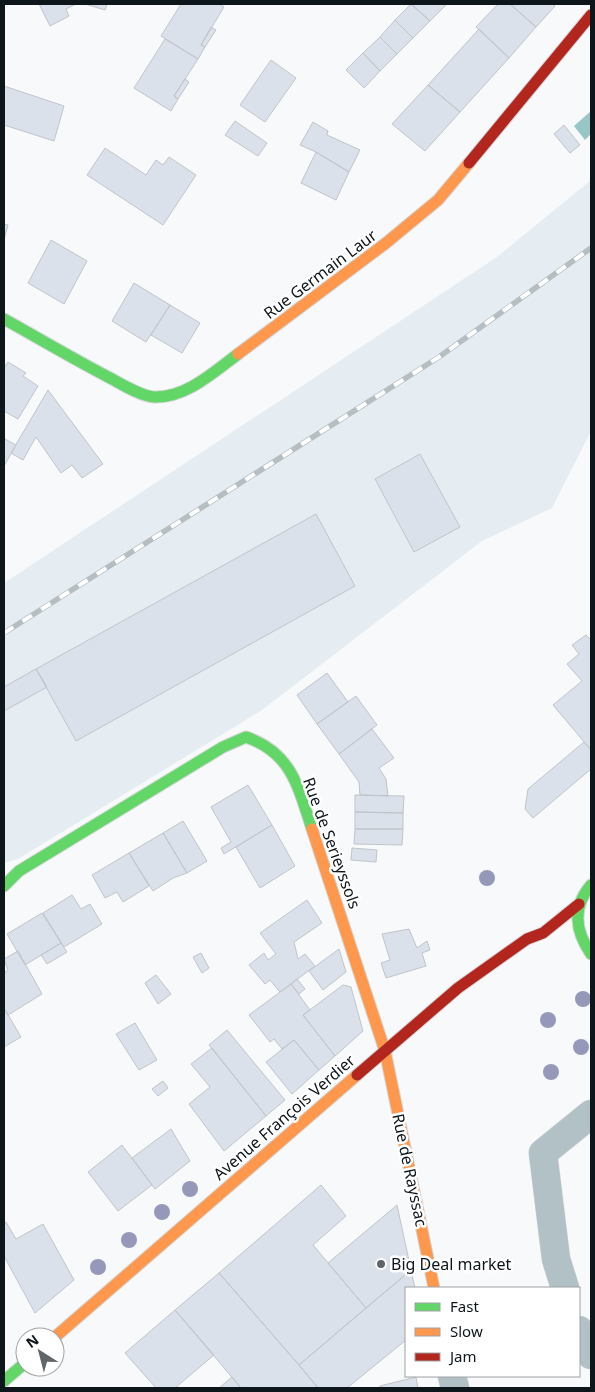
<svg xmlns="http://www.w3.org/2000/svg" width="595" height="1392" font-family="'Noto Sans',sans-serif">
<rect width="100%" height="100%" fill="#f7f9fb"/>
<!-- built -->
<path fill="#e5edf2" d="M591,180V431L552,508L482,541L262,710L18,859L4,863V583L497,257Z"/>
<!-- water -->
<path fill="#98c6c6" d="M591,111V134L585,140L574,126Z"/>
<!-- building -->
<path fill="#dbe1ea" stroke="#c1c4c9" d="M39,4H76L66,9L69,16L50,26Z
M85,4H107L105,10Z
M181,4H219L224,7L201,45L205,47L198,59L161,36Z
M411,4H447L430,21Z
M411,4L430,21L413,38L395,20Z
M498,4H510L536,27L509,58L476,27Z
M510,4H553L555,6L536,27Z
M395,20L413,38L397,54L380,37Z
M211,27L216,30L205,47L201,45Z
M479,29L509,58L460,112L428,85Z
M380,37L397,54L380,71L363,53Z
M165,39L198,59L174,96L178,99L171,111L134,88Z
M363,53L380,71L364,88L346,70Z
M271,60L296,78L265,122L240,105Z
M185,79L189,82L178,99L174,96Z
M428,85L460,112L425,151L392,124Z
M4,86L64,106L54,141L4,125Z
M235,121L267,143L258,156L225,135Z
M313,122L328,131L327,135L360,150L349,172L316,152L300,145Z
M564,125L580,145L570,153L554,134Z
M105,148L146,175L156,160L163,165L169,157L196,175L163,225L87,175Z
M316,152L349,172L336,200L301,183Z
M4,224L8,225L4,240Z
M51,240L87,261L64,304L28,283Z
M134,283L170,305L146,342L112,321Z
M170,305L200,323L182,353L151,335Z
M8,362L26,373L23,376L38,386L18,419L4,411V368Z
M48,390L103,464L82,478L72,465L61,473L36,437L23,460L11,453Z
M5,439L16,445L4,466V441Z
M420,454L460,527L414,552L375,479Z
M316,514L355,586L76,741L36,669Z
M586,635L591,640V750L553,705L582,681L567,664L579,654L572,645Z
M36,669L47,687L4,711V687Z
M327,673L348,702L317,724L297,695Z
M356,696L377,725L339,754L317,724Z
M372,729L394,758L379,768L386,779L388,796L360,795L359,782L339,754Z
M584,742L591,750V769L533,818L525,809L528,789Z
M248,785L272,825L224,854L221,848L231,842L211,807Z
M355,795L404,796L403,813L355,812Z
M355,812L403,813V829H355Z
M183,821L207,861L187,873L163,833Z
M272,825L295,866L260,888L236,847Z
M355,829H403L402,845L354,844Z
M163,833L187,873L173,878L153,891L129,853Z
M352,848L377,850L376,862L351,860Z
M129,853L149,886L123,902L117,892L105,898L92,875Z
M72,895L81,909L90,904L102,924L64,947L43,913Z
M307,900L322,923L294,942L298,959L305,954L315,966L280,992L270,980L265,984L249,965L264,953L268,960L276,954L260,933Z
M42,913L61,943L25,965L7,934Z
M409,929L417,948L427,941L430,950L422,953L426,966L386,978L381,963L390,960L382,934Z
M61,943L67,952L47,964L41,955Z
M339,949L346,972L323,990L309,971Z
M18,951L42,994L8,1015L4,1008V973L8,970L4,959Z
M201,953L209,968L202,973L193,957Z
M156,975L171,994L158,1004L145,983Z
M297,979L305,989L299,994L291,984Z
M291,984L310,1010L303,1015L335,1056L319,1070L294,1040L282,1049L274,1039L270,1042L249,1015Z
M343,985L351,987L363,1031L335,1056L303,1015Z
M4,1008L21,1037L4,1047Z
M135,1023L157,1060L139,1070L116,1034Z
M227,1030L285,1100L266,1116L209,1045Z
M294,1040L319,1070L292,1094L266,1062Z
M212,1048L266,1116L224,1151L189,1104L210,1087L191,1064Z
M163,1081L168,1088L158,1096L152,1089Z
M171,1129L190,1161L155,1189L132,1158Z
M122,1145L152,1185L118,1211L88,1172Z
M321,1185L346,1216L313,1245L366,1308L299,1365L219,1273Z
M397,1205L411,1270L366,1308L328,1263Z
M6,1222L16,1239L43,1224L74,1280L35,1313L4,1256V1223Z
M411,1270L415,1288H406V1340L347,1388H318L299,1365Z
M219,1273L299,1365L318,1388H241L175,1310Z
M175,1310L214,1355L175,1388H156L125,1353Z
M232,1377L241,1388H219Z
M416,1377L418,1388H380V1386Z"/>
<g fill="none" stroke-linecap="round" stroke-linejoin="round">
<!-- street casing -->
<g stroke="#d2d5d6" stroke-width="29">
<path id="street" d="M565,1288L556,1259L543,1153L591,1114
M579,1330L583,1344L591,1355
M452,1376L455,1388"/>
</g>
<!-- fast casing -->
<g stroke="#d2d5d6" stroke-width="13">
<path id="fast" d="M4,319C40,339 75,360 112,379C123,385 141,396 154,397C186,398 214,372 238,354
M591,885C572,907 575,931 591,954
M4,886L19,871L223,747L246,737C292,753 298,787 312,829
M4,1381L25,1363"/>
</g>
<!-- slow casing -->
<g stroke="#d2d5d6" stroke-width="13">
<path id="slow" d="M238,354L386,243L438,200L469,163
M312,829L385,1051L434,1288
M55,1337L357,1075"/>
</g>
<!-- jam casing -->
<g stroke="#d2d5d6" stroke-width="13">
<path id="jam" d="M469,163L591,15
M357,1075L458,988L527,939L543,933L579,904"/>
</g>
<!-- street -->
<use href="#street" stroke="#b1c1c5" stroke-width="28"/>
<!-- fast -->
<use href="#fast" stroke="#63d668" stroke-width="11"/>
<!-- slow -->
<use href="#slow" stroke="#ff974d" stroke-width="11"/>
<!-- jam -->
<use href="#jam" stroke="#b3261e" stroke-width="11"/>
<!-- rail casing -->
<g stroke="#b6bec1" stroke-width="5.5">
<path id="rail" d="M4,633L439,357L591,248"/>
</g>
<!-- rail -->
<use href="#rail" stroke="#fff" stroke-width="4" stroke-dasharray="11" stroke-linecap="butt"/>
</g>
<!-- trees -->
<g fill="#9598b9">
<circle cx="487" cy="878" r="8"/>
<circle cx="583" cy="999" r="8"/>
<circle cx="548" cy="1020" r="8"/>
<circle cx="581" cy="1047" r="8"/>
<circle cx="551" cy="1072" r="8"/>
<circle cx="190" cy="1189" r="8"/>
<circle cx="162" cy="1212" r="8"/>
<circle cx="129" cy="1240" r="8"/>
<circle cx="98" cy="1267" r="8"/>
</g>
<!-- markers -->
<circle fill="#5f6569" stroke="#fff" stroke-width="2" cx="381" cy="1264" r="5"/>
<g text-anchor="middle" stroke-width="5" stroke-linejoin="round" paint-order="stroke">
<!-- street labels -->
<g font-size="16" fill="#0d161b" stroke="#fff">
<text transform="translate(320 274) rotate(-37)" y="6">Rue Germain Laur</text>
<text transform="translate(332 843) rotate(70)" y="6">Rue de Serieyssols</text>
<text transform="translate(284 1117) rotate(-41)" y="6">Avenue François Verdier</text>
<text transform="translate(410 1170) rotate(78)" y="6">Rue de Rayssac</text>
</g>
<!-- poi labels -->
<g font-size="16" fill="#0d161b" stroke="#fff" text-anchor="start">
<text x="391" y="1270">Big Deal market</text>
</g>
</g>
<!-- border -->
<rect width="595" height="1392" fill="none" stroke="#0d161b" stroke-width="10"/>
<!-- legend -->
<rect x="405" y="1287" width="175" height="90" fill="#ffffff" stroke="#9ea2a4"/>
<rect x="415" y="1303" width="25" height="8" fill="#63d668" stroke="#9ea2a4"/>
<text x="450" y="1312" font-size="15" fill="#0d161b">Fast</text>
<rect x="415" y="1328" width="25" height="8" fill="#ff974d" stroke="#9ea2a4"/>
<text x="450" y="1337" font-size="15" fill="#0d161b">Slow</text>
<rect x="415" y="1353" width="25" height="8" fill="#b3261e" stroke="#9ea2a4"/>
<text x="450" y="1362" font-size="15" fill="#0d161b">Jam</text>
<!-- north arrow -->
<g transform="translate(40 1352) rotate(324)"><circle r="24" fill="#ffffff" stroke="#9ea2a4"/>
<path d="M0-4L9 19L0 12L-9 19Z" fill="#5f6569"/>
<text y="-8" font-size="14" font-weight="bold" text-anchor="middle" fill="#0d161b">N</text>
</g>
</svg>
